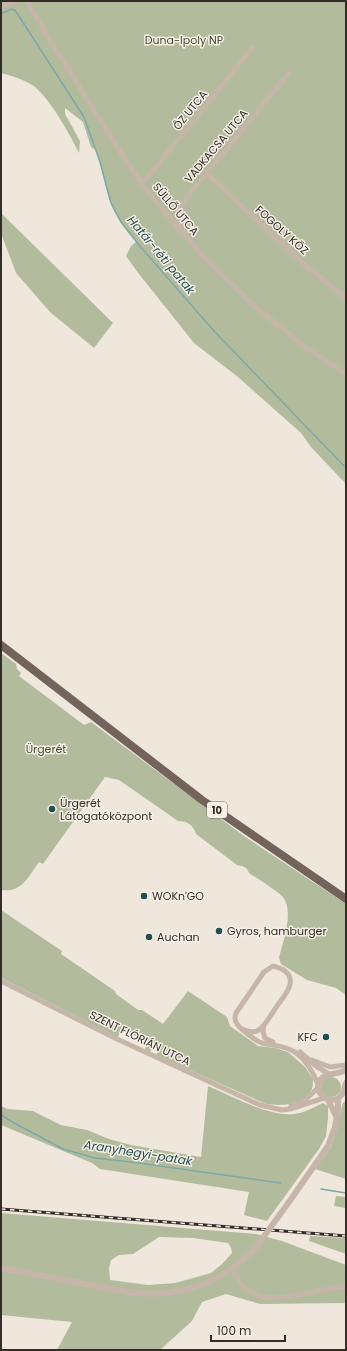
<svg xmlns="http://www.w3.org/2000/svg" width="347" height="1351" font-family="Poppins,sans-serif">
<rect width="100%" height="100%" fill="#efe6dc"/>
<!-- green -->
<path fill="#b2bc9d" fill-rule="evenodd" d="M1,1H346V484L311,447L301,433L238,377L194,343L139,274L126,256L131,246L136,242C128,232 120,223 114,211C105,192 103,170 96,150L91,147L83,122L65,108V114L80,141L79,153C69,133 52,102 35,87C25,80 13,76 1,73Z
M2,214L113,323L94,348L50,312L16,273L1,233Z
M1,653L16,664L17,669L21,673L19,676L84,725L91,722L244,836L346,904V995L336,988L307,980L281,964L279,958C283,941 295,911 282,896C276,890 257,878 249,873C247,867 243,866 237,865L196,834C193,825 188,821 178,821L119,780L105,777L43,864L39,862C28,877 22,893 1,890Z
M1,910L62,951L61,954L115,991L116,994L138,1010H142L163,1024L188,991L227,1017L230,1026L258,1046L275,1048L288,1052L305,1067L313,1079C313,1082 313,1086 312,1089C305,1106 281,1106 266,1104L156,1055L160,1046L154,1044L150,1052L145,1049L148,1042L125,1031L120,1033L118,1037L1,978Z
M321 1087a10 10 0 1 1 20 0a10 10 0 1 1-20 0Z
M208,1086C232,1096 274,1120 300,1113C308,1111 316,1106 323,1103L328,1106V1118L326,1136L319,1149L267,1221L244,1215L249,1192L100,1169L92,1163L1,1125V1106L8,1109L33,1111L61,1125L87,1130L109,1139L131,1145L201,1157Z
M344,1102H346V1179L315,1169L331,1147L343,1103Z
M336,1196L346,1197V1208L334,1206Z
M1,1213L256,1234L282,1241L346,1265V1303L260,1304L226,1294L202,1302L192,1321L160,1350H57L72,1322L1,1315ZM159,1237L193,1238L228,1243L231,1248L232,1253L222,1264L211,1273L175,1283L148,1285L110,1280L109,1268L111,1260L119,1255L133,1254Z
M310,1236L346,1238V1254L309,1241Z"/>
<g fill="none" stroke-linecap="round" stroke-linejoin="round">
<!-- stream -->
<path stroke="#7da8a9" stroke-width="1.5" d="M1,14L11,9L15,10L84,117L100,162L111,203L121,222L139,245L214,331L346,468
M1,1115L16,1124L63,1149L95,1158L131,1162L281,1183
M321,1189L346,1193"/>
<!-- minor -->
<path stroke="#c6b6a9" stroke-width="5" d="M27,1L50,40L121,153L142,184L163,210L203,256L251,303L305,347L346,374
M1,8L4,6L16,1
M207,174L305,265L346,298
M142,184L252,48
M184,234L186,232C180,222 173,219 179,207L289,73
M1,981L117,1039L260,1105L282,1110L290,1109L324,1098
M264,1025L263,1031L265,1038L273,1042
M242,1029C247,1031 252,1033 257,1031C265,1027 270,1016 275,1009C282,998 299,982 285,971C281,968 277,967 273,966L264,972L236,1013C235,1016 234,1019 236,1022C238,1028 256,1041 262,1043C273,1046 285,1045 295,1052C306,1060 313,1072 318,1084
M300,1052L316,1066L329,1074
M312,1060L330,1067L346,1065
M291,1106L305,1100L318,1088
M232,1269L243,1286L249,1291L261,1297L281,1298L346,1286"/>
<!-- tertiary -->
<path stroke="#c6b6a9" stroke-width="6" d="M346,1070C339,1074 328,1073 322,1078C309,1090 332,1110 342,1094C345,1091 344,1087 346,1083
M328,1100L336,1116
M289,1202L328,1146L335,1127L338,1109V1099
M1,1268L128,1292C178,1299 223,1284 257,1246"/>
<!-- primary -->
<path stroke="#74635a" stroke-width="8" d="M1,645L202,800L346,899"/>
<!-- rail casing -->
<g stroke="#342c28" stroke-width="3">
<path id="rail" d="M1,1209L346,1236"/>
</g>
<!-- rail -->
<use href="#rail" stroke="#f7f0e7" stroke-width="1.5" stroke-dasharray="4.5" stroke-linecap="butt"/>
<!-- tertiary-bridge -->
<path stroke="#c6b6a9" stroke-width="6" d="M257,1246L289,1202"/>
</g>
<!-- markers -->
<g fill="#224e51" stroke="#f7f0e7" stroke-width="1.5">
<circle cx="52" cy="809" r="4"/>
<circle cx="144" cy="896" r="4"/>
<circle cx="219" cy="931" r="4"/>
<circle cx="149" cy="937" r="4"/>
<circle cx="326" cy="1037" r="4"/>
</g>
<g text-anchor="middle" stroke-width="3" stroke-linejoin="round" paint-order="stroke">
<!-- shield labels -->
<rect fill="#f7f0e7" stroke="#6e6761" stroke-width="1" x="207" y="802" width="20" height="16" rx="3"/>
<g font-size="10" font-weight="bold" fill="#342c28">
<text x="217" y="814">10</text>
</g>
<!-- park labels -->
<g font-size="11" fill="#444f2e" stroke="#f7f0e7">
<text x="184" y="44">Duna-Ipoly NP</text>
<text x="46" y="753">Ürgerét</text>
</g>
<!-- street labels -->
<g font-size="11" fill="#342c28" stroke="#f7f0e7">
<text transform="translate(190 110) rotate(-51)" y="4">ŐZ UTCA</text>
<text transform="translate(216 146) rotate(-50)" y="4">VADKACSA UTCA</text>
<text transform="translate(176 209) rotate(50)" y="4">SÜLLŐ UTCA</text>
<text transform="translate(282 230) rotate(42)" y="4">FOGOLY KÖZ</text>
<text transform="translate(140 1038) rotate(26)" y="4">SZENT FLÓRIÁN UTCA</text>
</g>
<!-- poi labels -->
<g font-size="11" fill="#342c28" stroke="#f7f0e7" text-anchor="start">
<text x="60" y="807">Ürgerét<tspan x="60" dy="13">Látogatóközpont</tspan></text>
<text x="152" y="900">WOKn'GO</text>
<text x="227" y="935">Gyros, hamburger</text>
<text x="157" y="941">Auchan</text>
<text x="318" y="1041" text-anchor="end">KFC</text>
</g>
<!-- water labels -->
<g font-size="12" font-style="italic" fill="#224e51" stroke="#f7f0e7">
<text transform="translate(161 255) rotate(50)" y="4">Határ-réti patak</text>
<text transform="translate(138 1153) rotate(9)" y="4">Aranyhegyi-patak</text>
</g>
</g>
<!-- border -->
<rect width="347" height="1351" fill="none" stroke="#342c28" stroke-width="4"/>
<!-- scale -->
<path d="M211 1335v6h74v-6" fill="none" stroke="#342c28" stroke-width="2"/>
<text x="217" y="1335" font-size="12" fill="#342c28" stroke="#f7f0e7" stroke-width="3" paint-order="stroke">100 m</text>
</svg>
